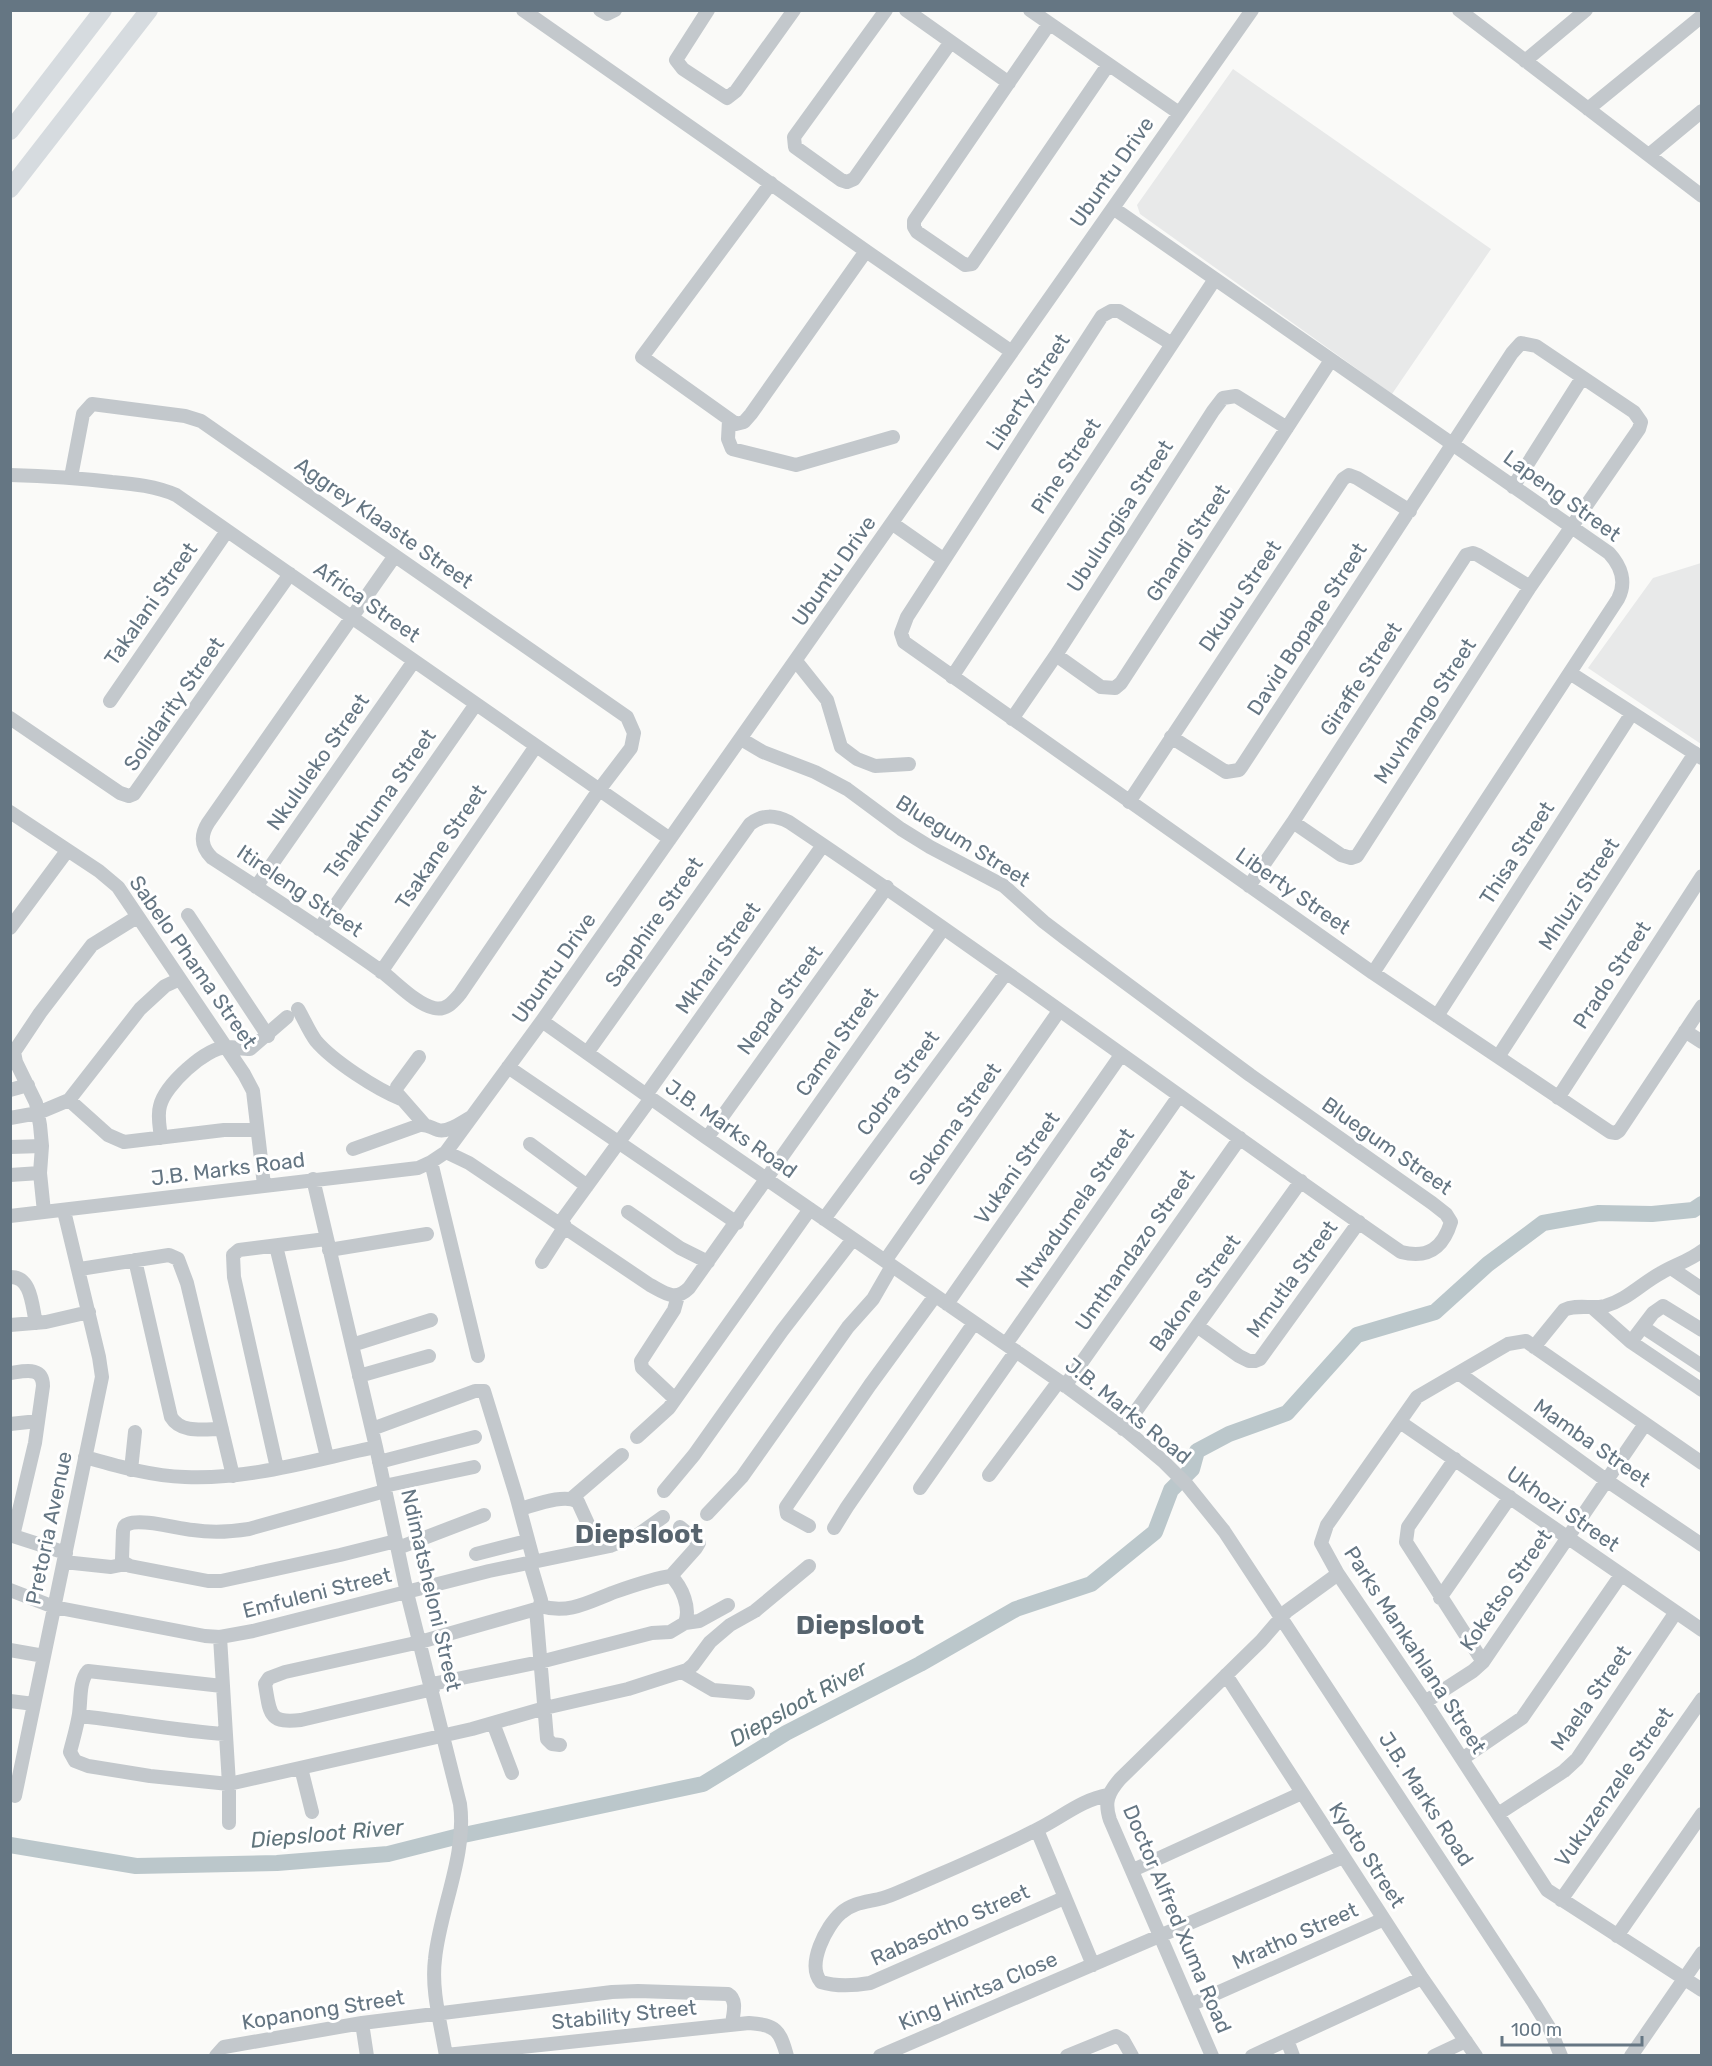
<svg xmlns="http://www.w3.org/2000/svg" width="1712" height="2066" font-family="Rubik,sans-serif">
<rect width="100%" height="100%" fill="#fafaf8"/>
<!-- built -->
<path fill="#e8e9e9" d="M1233,69L1491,249L1392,394L1140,214L1137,205Z
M1701,563H1702L1701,744L1588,668L1653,578Z"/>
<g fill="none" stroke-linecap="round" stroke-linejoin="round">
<!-- river -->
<path stroke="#bbc7cb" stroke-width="16" d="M10,1845L136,1866L277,1863L388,1854L459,1836L703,1784L786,1733L920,1664L1016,1609L1091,1584L1155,1532L1171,1490L1192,1469L1197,1451L1229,1434L1287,1413L1357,1335L1435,1312L1488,1264L1543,1223L1599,1213L1652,1214L1693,1210L1702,1204"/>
<!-- minor -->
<path stroke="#c3c8cc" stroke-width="14" d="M523,10C638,90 752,170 866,251L751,414L744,422L736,424L642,357L771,183
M600,10L607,14L615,10
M708,10L676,60L683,69L727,98L736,91L794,10
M886,10L794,137L795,147L841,180L847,182L854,179L950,43
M906,10L1009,83
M1030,10L1179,113
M1459,10L1702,196
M1049,24L914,221V227L917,232L965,265L972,264L1108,65
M1525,61L1586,10
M1588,109L1702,16
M1649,155L1702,111
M1113,208L1609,553C1621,566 1627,582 1618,599L1373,973
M866,251L1012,352
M1172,344L1119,311H1111L1102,316L907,617L901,633L904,642L1373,973L1610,1132L1616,1133L1619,1131L1702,1006
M729,420L728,439L732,449L796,465L893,437
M10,475C45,476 78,478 112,482C134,484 156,486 176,495L670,839
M71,477L83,414L92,404L185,416L201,421L627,717L634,733L631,748L599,790L460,994C453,1002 446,1011 434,1008C416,1004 396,982 381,971C326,932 269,895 212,858C201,847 200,836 208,823L394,557
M1513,487L1582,378
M893,524L943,559
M1056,655L1101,687L1115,688L1121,683L1331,360
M796,661L827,700L841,747L857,759L875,766L909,764
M1570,673L1702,758
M952,677L1215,279
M110,701L227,531
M10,718L120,793L129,796L134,794L290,574
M1012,719L1056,655L1213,411L1223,398L1236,396L1287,428
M1171,737L1226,772L1239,770L1242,766L1512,353L1521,343L1536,346L1634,412L1641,422L1639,429L1530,587L1357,856L1351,858L1341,855L1293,822
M1129,802L1343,479L1349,475L1357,478L1410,511
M10,812L99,871L118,887L244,1074L253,1091L264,1185
M1249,886L1293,822L1466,555L1473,553L1478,555L1530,587
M256,887L414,661
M188,915L268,1036
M10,928L67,851
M319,929L476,704
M381,972L536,746
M298,1009C304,1019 309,1032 316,1041C333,1061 376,1089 401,1099
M1437,1016L1632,713
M542,1021L707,1138L1059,1381L1127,1431L1163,1461L1187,1485L1224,1531L1534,2003L1550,2029L1561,2056
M1685,1031L1702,1042
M587,1053L750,824C763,814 775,815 789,822C996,961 1196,1110 1401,1252C1428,1259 1443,1248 1451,1222L1446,1214L1432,1203L1250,1075L1065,938L1044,922L1004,886L930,847L901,829L847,789L815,772L763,752L741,739
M419,1057L397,1087L396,1092L424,1124
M1498,1057L1695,753
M508,1067L737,1223
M10,1090L28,1085
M646,1095L823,845
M1558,1098L1702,876
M69,1100L108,1135L124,1142L224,1130H257
M10,1118L38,1113L69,1100L140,1009L165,986L180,979
M161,1138C160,1128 157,1116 160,1106C165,1085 205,1048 227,1047C234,1047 243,1049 250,1049L287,1017
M707,1138L887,887
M530,1144L587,1186
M10,1147L42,1146
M353,1149L420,1125C428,1124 431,1128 438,1130C448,1133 462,1122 471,1117
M446,1152L469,1163L650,1285C665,1293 675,1302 689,1288L943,929
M431,1162L478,1356
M10,1175L40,1173
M313,1179L376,1447L407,1593L460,1804C467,1855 440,1909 435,1959C431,1991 441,2024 446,2056
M44,1212L40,1173L42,1146L40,1125L36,1103L16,1062L14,1052L40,1013L92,945L137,917
M628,1212L680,1248L708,1262
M10,1216L418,1168L431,1162L446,1152L542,1021L1252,10
M824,1219L1006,973
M560,1223L651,1098
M276,1246L327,1457
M329,1250L427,1234
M135,1260L171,1417C181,1434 205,1429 222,1429
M885,1261L1059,1011
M542,1262L565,1226
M1671,1268L1702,1289
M80,1269L169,1255L178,1259L187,1283L233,1476
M10,1277C32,1276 32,1307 36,1323
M947,1304L1121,1055
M1593,1308L1631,1342L1702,1390
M10,1325L46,1322L89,1312
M1197,1326L1239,1356L1249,1361H1255L1260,1359L1359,1222
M1643,1327L1702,1366
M1631,1342L1653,1313L1663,1306L1702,1330
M1006,1344L1179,1096
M352,1345L431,1320
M1534,1347L1564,1310C1576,1304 1592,1309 1605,1306C1627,1300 1642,1283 1661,1273C1674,1265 1689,1261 1702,1251
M10,1373C25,1371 43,1366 43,1386L35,1443L13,1536
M1460,1374L1606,1480L1702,1545
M359,1376L429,1356
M1065,1386L1240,1138
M675,1399L642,1368L641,1361L674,1310L678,1296
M1400,1422L1702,1630
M10,1424L38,1421
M372,1429L475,1391H484L516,1495L534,1562
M1123,1429L1301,1181
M637,1437L669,1408L810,1209
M85,1457C117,1466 151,1476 185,1477C249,1480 313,1460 376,1447
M1455,1459L1408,1527L1406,1542L1483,1662
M379,1462L475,1437
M1702,1463L1526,1341L1508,1344L1417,1397L1327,1525L1321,1543L1338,1574L1425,1702L1547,1890L1702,1990
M277,1468L234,1277L233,1255L239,1250L326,1239
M131,1470L135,1432
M989,1475L1059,1381
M384,1486L474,1467
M920,1488L1016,1351
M385,1491L249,1529C230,1532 212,1533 193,1530C178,1529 142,1518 128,1524C124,1525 124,1527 123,1531L122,1559L123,1562L130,1566L208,1581H221L340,1555L396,1541
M664,1491L694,1455L782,1331L853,1239
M572,1498L622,1455
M520,1509C535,1505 565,1493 578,1502L599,1548
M707,1514L742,1477L848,1327L873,1299L892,1266
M809,1526L787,1514L786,1507L870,1385L935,1296
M834,1528L847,1507L974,1323
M10,1535L66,1553
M398,1548L484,1515
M476,1554L527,1541
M64,1562L111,1567L126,1564
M671,1576L696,1548L699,1543L680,1527
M10,1590L54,1607L205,1636L220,1637L253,1631L489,1571L610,1546L639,1534L663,1517
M1440,1598L1510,1497
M536,1609L547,1739L552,1744L560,1745
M685,1623L699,1621L728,1605
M220,1637L229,1784V1823
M10,1650L44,1656
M682,1672L713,1690L748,1693
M1226,1675L1422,1978L1476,2056
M432,1684L540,1662L652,1633L670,1632L685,1623C691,1608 682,1587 671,1576C654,1578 629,1587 612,1593C587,1603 568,1614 540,1606
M222,1686L88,1671C79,1681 81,1701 79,1714C77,1727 73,1740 70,1752L75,1761L88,1766L150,1776L229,1784L472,1729L545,1708L628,1689L687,1670L693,1665L710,1642L730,1625L755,1611L809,1566
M433,1689L301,1720C268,1724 270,1713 265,1684L269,1678L285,1672L420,1642L536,1609L540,1606L541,1600L530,1563
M10,1701L34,1704
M1425,1702L1473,1671L1483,1662L1645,1424
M79,1716C128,1721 176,1731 225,1734
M493,1723L512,1773
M1462,1759L1522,1718L1621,1575
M301,1768L312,1812
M15,1796L102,1377L99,1357L64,1211
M1498,1814L1564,1771L1577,1759L1676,1612
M1037,1830L1093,1965
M1133,1870L1302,1793
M1064,1898L870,1983C853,1986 837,1987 821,1982C806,1965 826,1926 841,1913C853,1902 869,1902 883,1898C894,1895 903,1890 913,1886C954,1868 995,1851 1034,1831C1060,1819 1080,1800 1108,1795
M1561,1900L1702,1699
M1617,1936L1702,1814
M1190,2005L1384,1919
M362,2023L367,2056
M1287,2040L1293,2056
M446,2055L749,2023C776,2025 780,2030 787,2056
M216,2056L224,2047L362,2023L612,1992L638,1991L728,1994C738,2000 733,2014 732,2024
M880,2056L1343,1857
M1067,2056L1116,2036L1123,2040L1132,2056
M1212,2056L1110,1820C1104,1802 1108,1793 1120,1779L1261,1641L1287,1611L1338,1574
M1252,2056L1422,1978
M1434,2056L1466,2041
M1631,2056L1702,1953"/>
<!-- major -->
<path stroke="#d6dbdf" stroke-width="18" d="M10,131L103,10
M10,189L149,10"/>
</g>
<g text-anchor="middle" stroke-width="6" stroke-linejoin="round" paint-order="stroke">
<!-- street labels -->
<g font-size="21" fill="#657683" stroke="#fff">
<text transform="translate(1112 172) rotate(-55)" y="7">Ubuntu Drive</text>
<text transform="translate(1028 392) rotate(-57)" y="7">Liberty Street</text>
<text transform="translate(1066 466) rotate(-57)" y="7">Pine Street</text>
<text transform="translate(1562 496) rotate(36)" y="7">Lapeng Street</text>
<text transform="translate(1120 516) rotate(-57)" y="7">Ubulungisa Street</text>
<text transform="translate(384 523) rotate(35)" y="7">Aggrey Klaaste Street</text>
<text transform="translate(1188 543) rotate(-57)" y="7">Ghandi Street</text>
<text transform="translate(834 571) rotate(-55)" y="7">Ubuntu Drive</text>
<text transform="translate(1240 596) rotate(-56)" y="7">Dkubu Street</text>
<text transform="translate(367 602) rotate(35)" y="7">Africa Street</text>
<text transform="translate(151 604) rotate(-55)" y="7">Takalani Street</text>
<text transform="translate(1307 629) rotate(-57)" y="7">David Bopape Street</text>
<text transform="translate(1361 679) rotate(-57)" y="7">Giraffe Street</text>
<text transform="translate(174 704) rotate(-55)" y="7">Solidarity Street</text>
<text transform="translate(1425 711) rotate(-57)" y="7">Muvhango Street</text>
<text transform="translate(318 762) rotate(-55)" y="7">Nkululeko Street</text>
<text transform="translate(380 804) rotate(-55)" y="7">Tshakhuma Street</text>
<text transform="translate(963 841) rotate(32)" y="7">Bluegum Street</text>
<text transform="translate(441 847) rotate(-56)" y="7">Tsakane Street</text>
<text transform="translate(1517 853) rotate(-57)" y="7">Thisa Street</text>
<text transform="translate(300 891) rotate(34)" y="7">Itireleng Street</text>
<text transform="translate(1293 891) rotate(35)" y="7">Liberty Street</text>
<text transform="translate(1579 894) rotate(-57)" y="7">Mhluzi Street</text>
<text transform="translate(654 922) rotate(-55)" y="7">Sapphire Street</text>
<text transform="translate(718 958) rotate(-55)" y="7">Mkhari Street</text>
<text transform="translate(193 962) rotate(55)" y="7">Sabelo Phama Street</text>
<text transform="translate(554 968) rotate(-55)" y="7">Ubuntu Drive</text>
<text transform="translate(1612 975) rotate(-57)" y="7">Prado Street</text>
<text transform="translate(780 1000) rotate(-54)" y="7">Nepad Street</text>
<text transform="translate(837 1042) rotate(-55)" y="7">Camel Street</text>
<text transform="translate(898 1083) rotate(-54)" y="7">Cobra Street</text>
<text transform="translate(955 1124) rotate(-55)" y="7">Sokoma Street</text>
<text transform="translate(731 1129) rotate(35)" y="7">J.B. Marks Road</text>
<text transform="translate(1387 1146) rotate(35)" y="7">Bluegum Street</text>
<text transform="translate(1017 1168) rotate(-55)" y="7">Vukani Street</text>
<text transform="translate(228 1169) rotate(-7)" y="7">J.B. Marks Road</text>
<text transform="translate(1075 1208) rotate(-55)" y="7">Ntwadumela Street</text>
<text transform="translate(1135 1250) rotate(-55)" y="7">Umthandazo Street</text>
<text transform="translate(1292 1279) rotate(-54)" y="7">Mmutla Street</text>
<text transform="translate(1195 1293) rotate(-54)" y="7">Bakone Street</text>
<text transform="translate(1128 1411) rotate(39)" y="7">J.B. Marks Road</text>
<text transform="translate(1592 1443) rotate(35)" y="7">Mamba Street</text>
<text transform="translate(1563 1509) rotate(35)" y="7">Ukhozi Street</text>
<text transform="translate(49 1528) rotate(-78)" y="7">Pretoria Avenue</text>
<text transform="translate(431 1590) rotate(77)" y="7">Ndimatsheloni Street</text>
<text transform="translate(1506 1590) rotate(-55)" y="7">Koketso Street</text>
<text transform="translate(317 1593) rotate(-14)" y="7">Emfuleni Street</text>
<text transform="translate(1415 1650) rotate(57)" y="7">Parks Mankahlana Street</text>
<text transform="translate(1591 1698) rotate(-55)" y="7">Maela Street</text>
<text transform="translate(1614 1787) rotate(-55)" y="7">Vukuzenzele Street</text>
<text transform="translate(1426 1799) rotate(57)" y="7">J.B. Marks Road</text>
<text transform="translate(1367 1855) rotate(57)" y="7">Kyoto Street</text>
<text transform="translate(1177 1919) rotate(67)" y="7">Doctor Alfred Xuma Road</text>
<text transform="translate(950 1925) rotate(-24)" y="7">Rabasotho Street</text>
<text transform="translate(1295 1936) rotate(-24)" y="7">Mratho Street</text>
<text transform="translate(978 1991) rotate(-23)" y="7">King Hintsa Close</text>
<text transform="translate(323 2010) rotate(-9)" y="7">Kopanong Street</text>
<text transform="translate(624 2015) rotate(-6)" y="7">Stability Street</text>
</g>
<!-- water labels -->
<g font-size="22" font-style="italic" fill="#60757c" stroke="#fff">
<text transform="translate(798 1703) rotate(-29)" y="8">Diepsloot River</text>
<text transform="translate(327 1833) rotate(-5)" y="8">Diepsloot River</text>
</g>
<!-- district labels -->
<g font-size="27" font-weight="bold" fill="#57646e" stroke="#fff">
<text x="639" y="1543">Diepsloot</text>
<text x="860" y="1634">Diepsloot</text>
</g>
</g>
<!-- border -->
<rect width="1712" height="2066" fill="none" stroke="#657683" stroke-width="24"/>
<!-- scale -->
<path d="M1502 2036v9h140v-9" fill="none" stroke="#657683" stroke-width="3"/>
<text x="1511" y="2036" font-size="18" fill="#657683" stroke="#ffffff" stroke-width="4.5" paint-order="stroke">100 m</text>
</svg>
